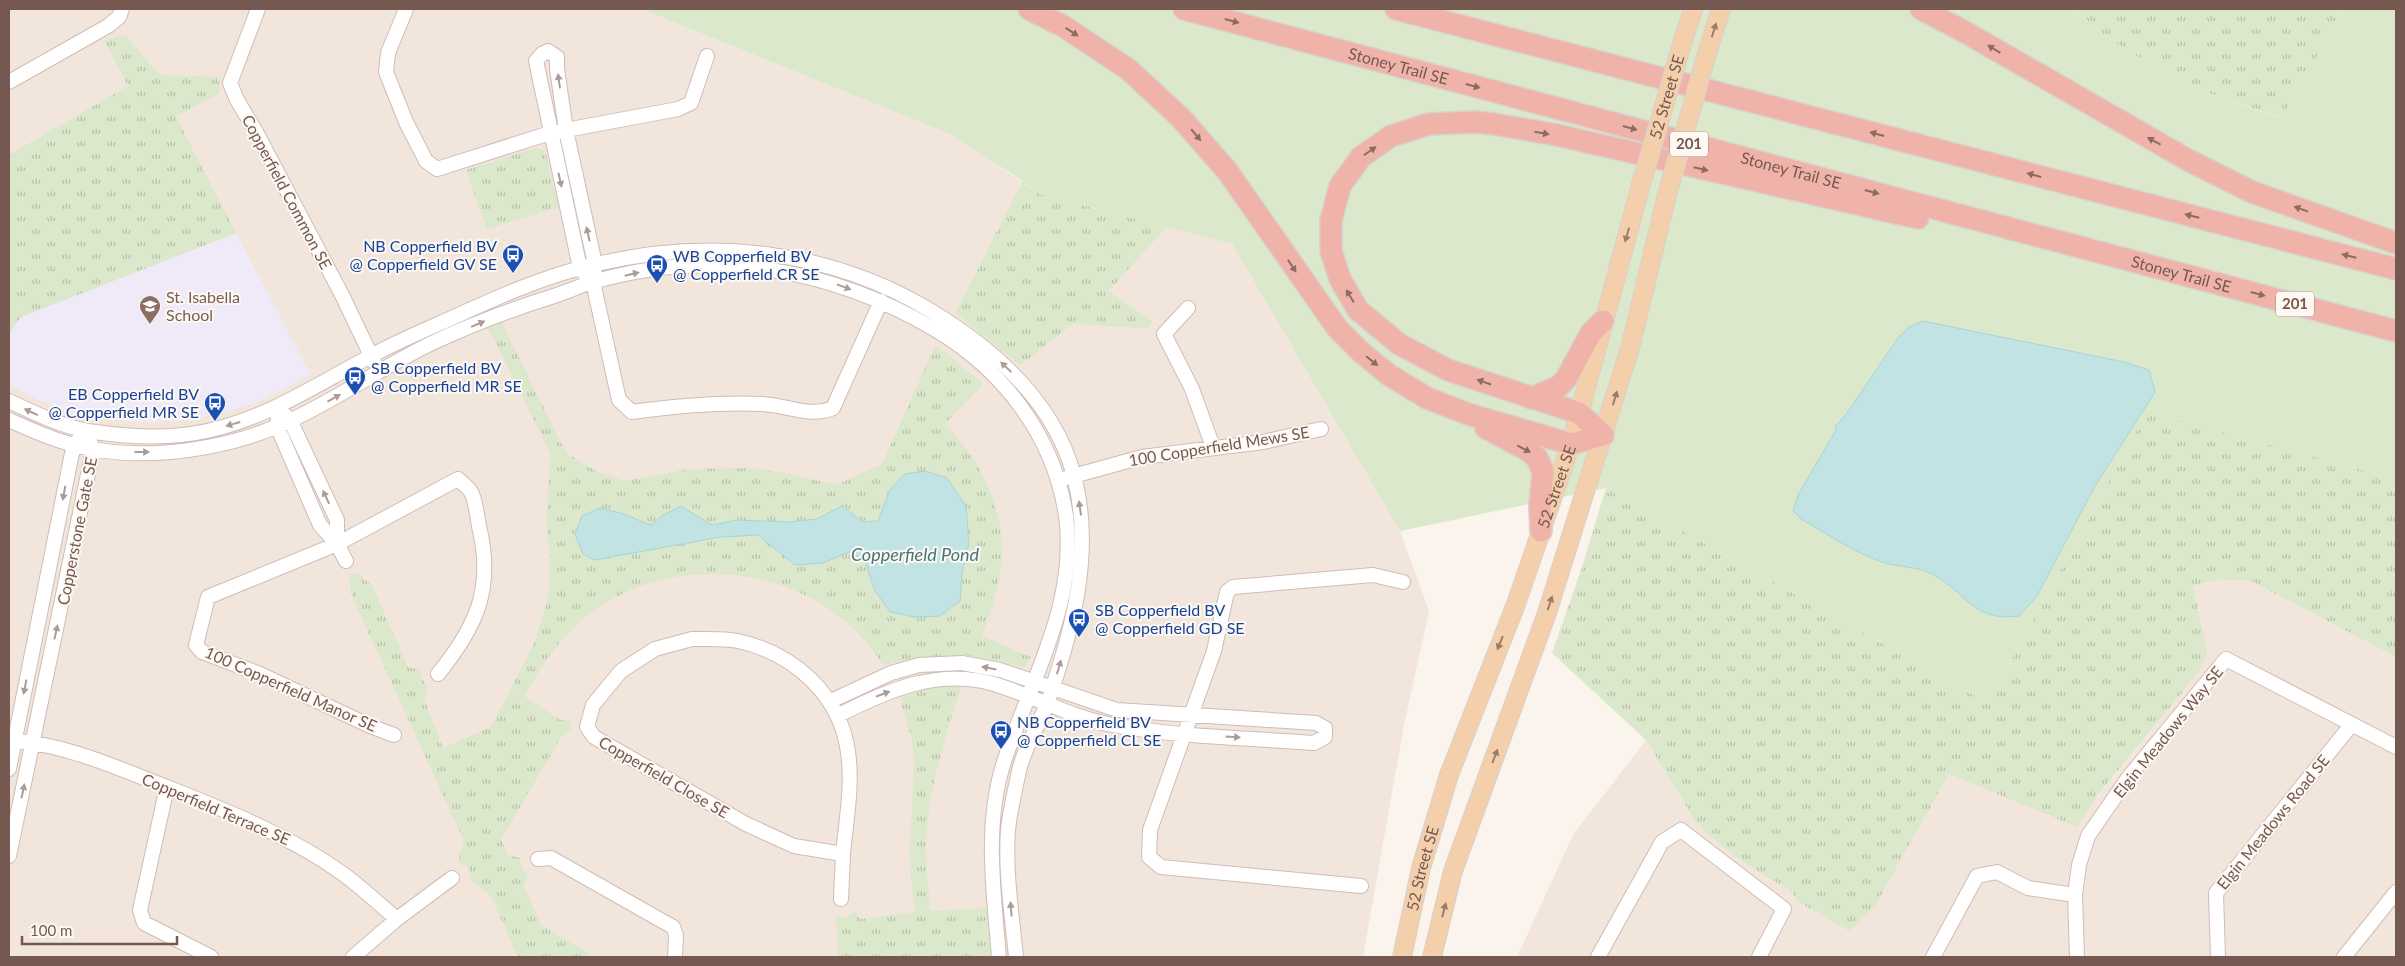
<svg xmlns="http://www.w3.org/2000/svg" width="2405" height="966" font-family="Lato,sans-serif">
<defs>
<pattern id="park-tufts" width="24" height="20" patternUnits="userSpaceOnUse" patternTransform="scale(1.25)"><rect width="24" height="20" fill="#dbe8cb"/><path d="M3 7l-1-3M5 7V3M7 7l1-3M15 17l-1-3M17 17v-4M19 17l1-3" fill="none" stroke="#b6bfa7"/></pattern>
</defs>
<rect width="100%" height="100%" fill="#fbf4ed"/>
<!-- residential -->
<path fill="#f2e5db" d="M9,9H641L952,135L979,151L1022,182L955,313L1020,366L1073,324L1149,329L1153,321L1109,291L1167,227L1232,244L1400,531L1429,611L1404,725L1363,957H9Z
M2221,579L2251,581L2396,657V957H1517L1573,835L1646,740L1688,809L1689,814L1700,827L1769,880L1785,885L1794,894L1797,901L1875,906L1949,774L2087,810L2199,672L2208,654L2193,586Z"/>
<!-- education -->
<path fill="#f0e9f8" d="M236,233L311,375L263,400L231,411L181,421L150,422L119,421L77,414L41,401L9,385V333L21,317Z"/>
<!-- grass -->
<path fill="#dbe8cb" d="M641,9H2073L2110,39L2179,83L2280,118L2345,9H2396V479L2147,413L1988,703L1606,488L1400,531L1232,244L1039,194L1017,177L952,135Z"/>
<!-- park -->
<path fill="url(#park-tufts)" d="M2073,9H2345L2281,118L2179,83L2110,39Z
M125,35L160,75L219,77L220,93L176,117L236,233L21,317L9,333V155L128,86L104,40Z
M536,148L545,151L559,207L487,229L466,170Z
M1022,182L1039,194L1167,227L1109,291L1153,321L1149,329L1073,324L1020,366L955,313Z
M500,319L566,453L596,471L625,481L690,469L751,468L790,474L836,485L882,464L935,346L942,350L983,384L945,424C988,467 1013,527 997,588C994,604 987,620 982,636L1031,657L1025,667L964,655L914,658L883,665C823,567 680,545 589,614C560,636 542,666 524,696L560,720L571,721V730L562,736L501,839L508,855L520,858L522,869L528,875L523,885L542,926L596,957H518L491,896L472,882L468,867L458,861L464,841L353,599L348,576L357,572L373,587L408,667L421,670L420,676L428,689L424,699L443,748L491,727L534,644L547,602L550,583V558L546,521L551,455L487,325Z
M2147,412L2396,479V657L2251,581L2221,579L2193,586L2208,654L2199,672L2098,795L2077,827L1949,774L1875,906L1849,931L1797,901C1791,885 1780,886 1768,878C1752,869 1689,824 1688,809L1646,740L1552,653L1581,570L1606,488L1988,703Z
M946,685L961,687C945,738 928,788 926,842C925,865 929,888 930,911L989,908L993,957H838L836,917H846L854,912L861,919L915,912L911,880L910,847L914,760L912,740L899,695Z"/>
<!-- water -->
<path fill="#c2e3e4" stroke="#a9d4d5" d="M1923,321L2124,362L2149,370L2155,392L2095,486L2037,596L2019,616C1973,622 1968,594 1934,575C1915,565 1899,568 1882,562C1853,552 1828,534 1801,519L1793,511L1798,495L1836,430V425L1845,416L1898,338L1909,327Z
M925,471L947,478L966,506L969,543L962,573L960,601L940,616L915,617L890,612L874,589L865,560L849,552L823,563L795,565L758,535L721,537L594,560L583,554L575,534L582,516L600,508L621,513L651,525L663,515L681,506L712,525L737,520L788,522L817,519L842,506L863,522L878,521L890,490L905,474Z"/>
<g fill="none" stroke-linecap="round" stroke-linejoin="round">
<!-- minor casing -->
<g stroke="#cfbdb5" stroke-width="16">
<path id="minor" d="M258,9L230,83L237,100L255,130L342,295L374,362
M406,9L388,53L386,72L406,122L426,161L437,169L550,133L678,109L691,103L707,56
M9,82L108,26L119,17L122,9
M585,274L580,268L536,61L542,54L548,51L557,57V69L566,130L595,264L593,282L619,400L632,412C676,406 718,402 762,404C787,405 810,418 833,408L881,301
M1188,308L1164,334L1192,389L1213,447
M9,401C34,413 61,426 88,431C126,437 170,439 207,431C267,418 316,385 369,357C396,342 425,330 454,317C500,296 547,275 597,264C713,237 831,250 933,312C995,350 1055,403 1074,476C1094,551 1073,629 1048,701C1040,724 1024,747 1019,771C1015,790 1010,811 1008,830C1005,872 1012,915 1016,957
M285,415L290,420L337,520V544
M278,417L277,426L320,525L337,544L346,561
M9,420C34,431 60,443 87,448C150,461 227,449 285,423C336,400 382,367 432,343C473,324 515,308 557,295C568,291 578,287 589,283C709,247 829,267 936,330C1004,371 1054,436 1066,516C1078,605 1029,683 1003,765C984,827 994,894 999,957
M1066,478L1142,457L1263,442L1321,429
M692,639C707,639 723,638 738,641C793,653 840,694 848,752C853,785 846,821 843,854L794,846L746,824L594,737L587,727L593,705L621,671L655,649Z
M831,701L891,673L919,665L962,663L1000,670L1117,710L1316,723L1325,728V737L1314,743C1247,738 1179,737 1113,725C1072,718 1034,696 994,684C938,668 888,690 839,715
M394,735L370,726L260,674L202,652L196,645L208,597L337,544L458,479C462,483 468,487 471,492C476,501 477,516 479,526C494,588 477,626 438,674
M9,740C61,744 106,763 154,782C219,808 284,832 342,873C361,887 379,904 397,919
M9,769L71,458L74,445L80,438
M167,787L140,910L144,923L211,957
M9,856L93,450L90,441
M538,859L551,858L673,927L676,935L675,957
M1361,886L1161,867L1149,857L1150,830L1214,651L1227,592L1233,587L1373,575L1403,582
M841,899L843,854
M353,957L397,919L452,878
M1598,957L1662,842L1681,830L1784,909L1759,957
M1933,957L1977,876L1997,872L2028,888L2075,895
M2077,957L2075,895L2079,865L2088,836L2128,778L2226,659L2396,747
M2218,957L2216,893L2352,724
M2344,957L2396,892"/>
</g>
<!-- major casing -->
<g stroke="#d8d1ce" stroke-width="20">
<g id="major">
<path d="M1682,44L1693,9"/>
<path d="M1708,50L1721,9"/>
<path id="s1" d="M1402,957L1421,868L1449,775L1516,604L1571,444L1640,188"/>
<path d="M1432,957L1453,871L1547,613L1630,348L1667,195"/>
</g>
</g>
<!-- highway casing -->
<g stroke="#d8d1ce" stroke-width="24">
<g id="highway">
<path d="M1029,9L1063,26L1128,69L1181,118L1228,172L1337,328L1361,352L1389,375L1427,398L1468,414L1571,444L1603,435"/>
<path id="s2" d="M1184,9L2396,331"/>
<path d="M1396,9L2396,269"/>
<path d="M1921,9L1965,32L2188,160L2252,192L2396,243"/>
<path d="M1531,398L1558,387L1566,379L1591,333L1603,321"/>
<path d="M1486,428L1529,451L1537,458L1543,471L1540,506L1541,531"/>
<path d="M1603,435L1579,413L1448,370L1399,344L1358,310L1340,279L1331,251V220L1340,186L1361,157L1391,136L1429,124L1475,122L1494,124L1557,135L1918,218"/>
</g>
</g>
<!-- minor -->
<use href="#minor" stroke="#fff" stroke-width="14"/>
<!-- major -->
<use href="#major" stroke="#f3cfac" stroke-width="18"/>
<!-- highway -->
<use href="#highway" stroke="#efb3aa" stroke-width="21"/>
<!-- major-bridge casing -->
<g stroke="#d8d1ce" stroke-width="20" stroke-linecap="butt">
<g id="major-bridge">
<path id="s3" d="M1640,188L1682,44"/>
<path d="M1667,195L1708,50"/>
</g>
</g>
<!-- major-bridge -->
<use href="#major-bridge" stroke="#f3cfac" stroke-width="18"/>
</g>
<!-- one-way arrows -->
<defs><path id="oneway-solid" d="M-6-.8H1V-3.2L6.5 0L1 3.2V.8H-6Z" transform="scale(1.25)"/></defs>
<g fill="#8d6b63">
<use href="#oneway-solid" transform="translate(1232 21) rotate(15)"/>
<use href="#oneway-solid" transform="translate(1072 32) rotate(33)"/>
<use href="#oneway-solid" transform="translate(1994 49) rotate(-149)"/>
<use href="#oneway-solid" transform="translate(1473 86) rotate(15)"/>
<use href="#oneway-solid" transform="translate(1630 128) rotate(15)"/>
<use href="#oneway-solid" transform="translate(1542 133) rotate(10)"/>
<use href="#oneway-solid" transform="translate(1877 134) rotate(-165)"/>
<use href="#oneway-solid" transform="translate(1196 135) rotate(50)"/>
<use href="#oneway-solid" transform="translate(2154 141) rotate(-151)"/>
<use href="#oneway-solid" transform="translate(1370 151) rotate(-35)"/>
<use href="#oneway-solid" transform="translate(1701 169) rotate(13)"/>
<use href="#oneway-solid" transform="translate(2034 175) rotate(-165)"/>
<use href="#oneway-solid" transform="translate(1872 192) rotate(15)"/>
<use href="#oneway-solid" transform="translate(2301 209) rotate(-160)"/>
<use href="#oneway-solid" transform="translate(2192 216) rotate(-166)"/>
<use href="#oneway-solid" transform="translate(2349 256) rotate(-166)"/>
<use href="#oneway-solid" transform="translate(1292 266) rotate(56)"/>
<use href="#oneway-solid" transform="translate(2258 294) rotate(15)"/>
<use href="#oneway-solid" transform="translate(1350 296) rotate(-121)"/>
<use href="#oneway-solid" transform="translate(1372 361) rotate(39)"/>
<use href="#oneway-solid" transform="translate(1484 382) rotate(-161)"/>
<use href="#oneway-solid" transform="translate(1524 449) rotate(28)"/>
</g>
<g fill="#9b7c6c">
<use href="#oneway-solid" transform="translate(1714 30) rotate(-73)"/>
<use href="#oneway-solid" transform="translate(1627 235) rotate(106)"/>
<use href="#oneway-solid" transform="translate(1615 398) rotate(-73)"/>
<use href="#oneway-solid" transform="translate(1550 603) rotate(-72)"/>
<use href="#oneway-solid" transform="translate(1500 643) rotate(112)"/>
<use href="#oneway-solid" transform="translate(1495 756) rotate(-69)"/>
<use href="#oneway-solid" transform="translate(1444 910) rotate(-76)"/>
</g>
<g fill="#ac9b97">
<use href="#oneway-solid" transform="translate(559 81) rotate(-98)"/>
<use href="#oneway-solid" transform="translate(560 180) rotate(78)"/>
<use href="#oneway-solid" transform="translate(588 234) rotate(-103)"/>
<use href="#oneway-solid" transform="translate(632 274) rotate(-13)"/>
<use href="#oneway-solid" transform="translate(844 287) rotate(20)"/>
<use href="#oneway-solid" transform="translate(478 324) rotate(-23)"/>
<use href="#oneway-solid" transform="translate(1006 367) rotate(-137)"/>
<use href="#oneway-solid" transform="translate(334 398) rotate(-29)"/>
<use href="#oneway-solid" transform="translate(31 412) rotate(-155)"/>
<use href="#oneway-solid" transform="translate(233 424) rotate(164)"/>
<use href="#oneway-solid" transform="translate(142 452)"/>
<use href="#oneway-solid" transform="translate(64 493) rotate(101)"/>
<use href="#oneway-solid" transform="translate(326 497) rotate(-115)"/>
<use href="#oneway-solid" transform="translate(1080 508) rotate(-98)"/>
<use href="#oneway-solid" transform="translate(56 632) rotate(-78)"/>
<use href="#oneway-solid" transform="translate(1059 667) rotate(-74)"/>
<use href="#oneway-solid" transform="translate(989 668) rotate(-169)"/>
<use href="#oneway-solid" transform="translate(25 687) rotate(101)"/>
<use href="#oneway-solid" transform="translate(883 694) rotate(-21)"/>
<use href="#oneway-solid" transform="translate(1233 737) rotate(4)"/>
<use href="#oneway-solid" transform="translate(23 791) rotate(-78)"/>
<use href="#oneway-solid" transform="translate(1011 909) rotate(-95)"/>
</g>
<!-- icons -->
<defs>
<g id="bus-pin" transform="scale(1.125)"><path d="M0 17L-7.5 6A9.5 9.5 0 1 1 7.5 6Z" fill="#1a4fb4" stroke="#fef8f3"/><path d="M-5-6H5V4H4V6H2V4H-2V6H-4V4H-5ZM-3.5-4V0h7V-4ZM-3.5 1.2v1.5H-2V1.2ZM2 1.2v1.5H3.5V1.2Z" fill="#fff"/></g>
<g id="school-pin" transform="scale(1.125)"><path d="M0 17L-7.5 6A9.5 9.5 0 1 1 7.5 6Z" fill="#8d6e63" stroke="#fef8f3"/><path d="M0-5L7-2L0 1L-7-2ZM-4 1L0 2.5L4 1V4Q0 6-4 4Z" fill="#fff"/></g>
</defs>
<g fill-rule="evenodd">
<use href="#bus-pin" x="513" y="255"/>
<use href="#bus-pin" x="657" y="265"/>
<use href="#school-pin" x="150" y="306"/>
<use href="#bus-pin" x="355" y="377"/>
<use href="#bus-pin" x="215" y="403"/>
<use href="#bus-pin" x="1079" y="619"/>
<use href="#bus-pin" x="1001" y="731"/>
</g>
<g text-anchor="middle" stroke-width="4" stroke-linejoin="round" paint-order="stroke">
<!-- shield labels -->
<g fill="#fef8f3" stroke="#9e8982" stroke-width="1">
<rect x="1670" y="131.5" width="38" height="25" rx="4"/>
<rect x="2276" y="291.5" width="38" height="25" rx="4"/>
</g>
<g font-size="15" font-weight="bold" fill="#755951">
<text x="1689" y="149">201</text>
<text x="2295" y="309">201</text>
</g>
<!-- street labels -->
<g font-size="16" fill="#755951" stroke="#fef8f3">
<text dy="6" stroke="none"><textPath href="#s2" startOffset="222">Stoney Trail SE</textPath></text>
<text dy="6" stroke="none"><textPath href="#s3" startOffset="95">52 Street SE</textPath></text>
<text dy="6" stroke="none"><textPath href="#s2" startOffset="628">Stoney Trail SE</textPath></text>
<text transform="translate(287 192) rotate(62)" y="6">Copperfield Common SE</text>
<text dy="6" stroke="none"><textPath href="#s2" startOffset="1032">Stoney Trail SE</textPath></text>
<text transform="translate(1219 446) rotate(-9)" y="6">100 Copperfield Mews SE</text>
<text dy="6" stroke="none"><textPath href="#s1" startOffset="496">52 Street SE</textPath></text>
<text transform="translate(77 531) rotate(-79)" y="6">Copperstone Gate SE</text>
<text transform="translate(291 689) rotate(24)" y="6">100 Copperfield Manor SE</text>
<text transform="translate(2168 732) rotate(-51)" y="6">Elgin Meadows Way SE</text>
<text transform="translate(664 777) rotate(30)" y="6">Copperfield Close SE</text>
<text transform="translate(216 809) rotate(23)" y="6">Copperfield Terrace SE</text>
<text transform="translate(2273 822) rotate(-51)" y="6">Elgin Meadows Road SE</text>
<text dy="6" stroke="none"><textPath href="#s1" startOffset="91">52 Street SE</textPath></text>
</g>
<!-- transit labels -->
<g font-size="16" fill="#164399" stroke="#fef8f3" text-anchor="start">
<text x="497" y="252" text-anchor="end">NB Copperfield BV<tspan x="497" dy="18">@ Copperfield GV SE</tspan></text>
<text x="673" y="262">WB Copperfield BV<tspan x="673" dy="18">@ Copperfield CR SE</tspan></text>
<text x="371" y="374">SB Copperfield BV<tspan x="371" dy="18">@ Copperfield MR SE</tspan></text>
<text x="199" y="400" text-anchor="end">EB Copperfield BV<tspan x="199" dy="18">@ Copperfield MR SE</tspan></text>
<text x="1095" y="616">SB Copperfield BV<tspan x="1095" dy="18">@ Copperfield GD SE</tspan></text>
<text x="1017" y="728">NB Copperfield BV<tspan x="1017" dy="18">@ Copperfield CL SE</tspan></text>
</g>
<!-- education labels -->
<g font-size="16" fill="#785e54" stroke="#fef8f3" text-anchor="start">
<text x="166" y="303">St. Isabella<tspan x="166" dy="18">School</tspan></text>
</g>
<!-- water labels -->
<g font-size="18" font-style="italic" fill="#457678" stroke="#fef8f3">
<text x="915" y="561">Copperfield Pond</text>
</g>
</g>
<!-- border -->
<rect width="2405" height="966" fill="none" stroke="#755951" stroke-width="20"/>
<!-- scale -->
<path d="M22 936v8h155v-8" fill="none" stroke="#755951" stroke-width="2.5"/>
<text x="30" y="936" font-size="15" fill="#755951" stroke="#fef8f3" stroke-width="4" paint-order="stroke">100 m</text>
</svg>
